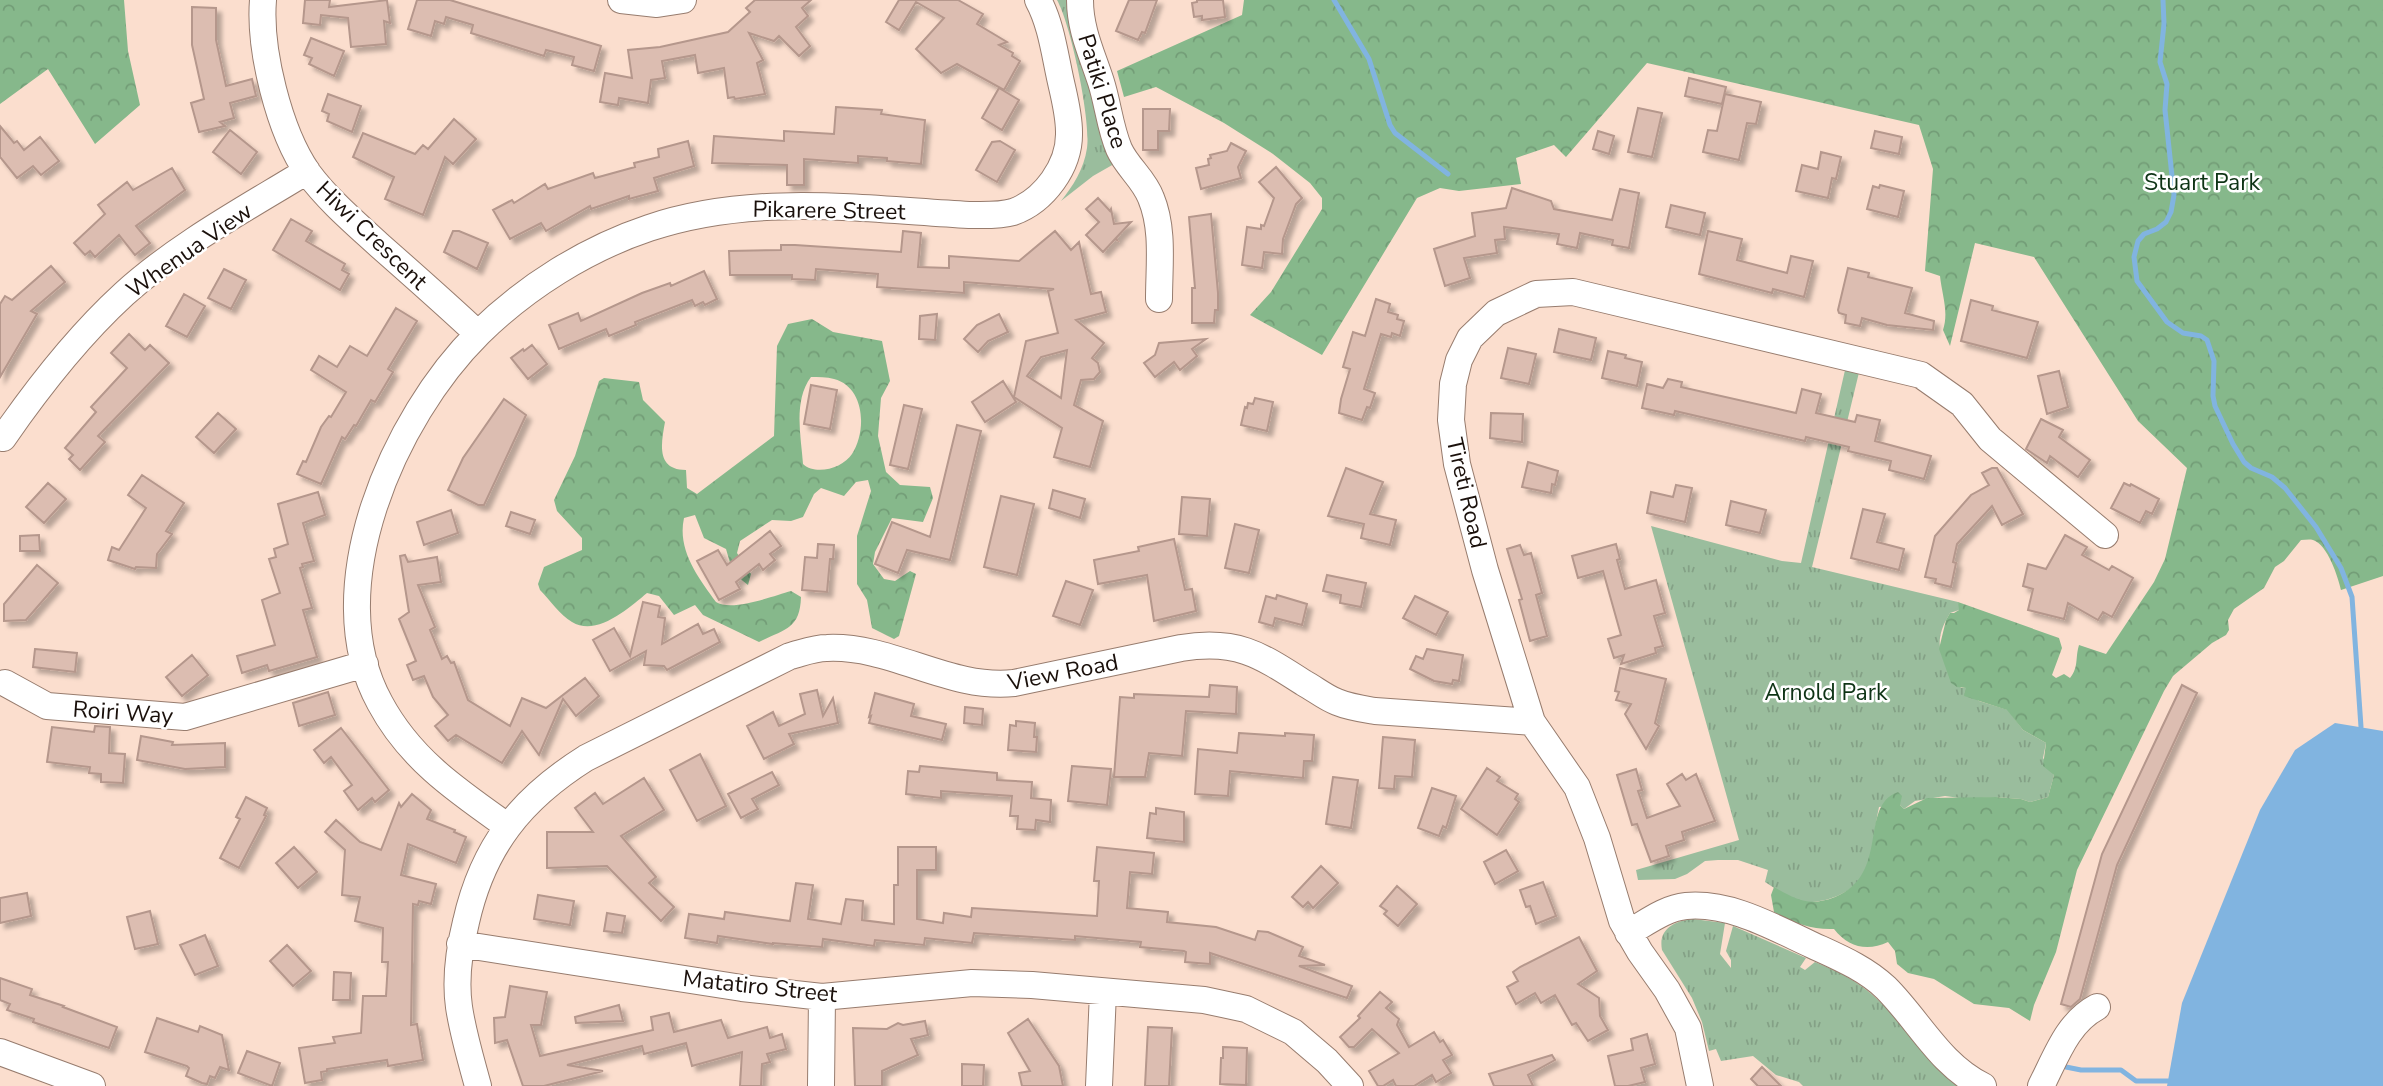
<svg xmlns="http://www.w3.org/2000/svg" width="2383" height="1086" font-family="'Nunito Sans',sans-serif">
<defs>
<pattern id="grass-tufts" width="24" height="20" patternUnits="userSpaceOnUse" patternTransform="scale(1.75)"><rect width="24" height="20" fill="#9abd9d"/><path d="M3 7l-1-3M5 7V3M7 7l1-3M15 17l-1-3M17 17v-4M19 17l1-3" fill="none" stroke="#84a186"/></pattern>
<pattern id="forest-crowns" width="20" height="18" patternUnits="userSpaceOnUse" patternTransform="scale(1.75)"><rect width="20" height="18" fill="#86b88b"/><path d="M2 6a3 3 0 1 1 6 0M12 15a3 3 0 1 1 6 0" fill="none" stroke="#739d77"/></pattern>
<filter id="shadow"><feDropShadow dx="5" dy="5" stdDeviation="2" flood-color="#0004"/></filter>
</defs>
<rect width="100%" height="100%" fill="#fbdece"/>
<!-- grass -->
<path fill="url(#grass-tufts)" d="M1057,0H1069L1114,164L1093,176L1061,201C1073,186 1084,169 1087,148C1091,120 1071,25 1057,0Z
M1848,357L1862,360L1812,567L1958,602L1960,607L1959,610L1950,613C1930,646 1942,660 1961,688H1966V692L1979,701L2008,710L2023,730L2046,743L2043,758L2054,775L2048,797L2030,802L2021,799L1996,797L1967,799L1945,796L1915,801L1904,809L1900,805L1879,807C1874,829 1874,852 1865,872C1855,893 1821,906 1798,901C1787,898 1775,888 1765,882L1768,870L1738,860H1718L1705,861L1687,874L1675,879L1638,880L1636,870L1739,840L1651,526L1782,561L1801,563Z
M1693,919L1725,923L1720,954L1731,968V960L1726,951L1733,926L1806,958L1800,967L1805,970L1815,962C1837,971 1858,981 1876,998C1906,1025 1925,1060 1957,1086H1803L1799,1082L1776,1075L1753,1056L1721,1061L1716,1049L1709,1051L1702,1022L1692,998L1662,950C1658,929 1674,921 1693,919Z"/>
<!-- forest -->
<path fill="url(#forest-crowns)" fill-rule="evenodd" d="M0,0H124L128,51L140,105L95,144L48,69L0,104Z
M1244,0H2383V576L2341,590C2338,577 2328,545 2313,540C2309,539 2305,540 2301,540L2284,561L2275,567L2264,588L2234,609L2228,620L2229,630L2226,635L2212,643L2173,676L2164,691L2077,870L2056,952L2034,1005L2030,1021L2009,1008L1974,1004L1934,979L1908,973L1897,964L1895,951L1888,942C1867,952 1848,947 1834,929C1812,930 1793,923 1774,912L1771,895L1774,887C1797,900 1809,907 1835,897C1891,874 1858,806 1898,792L1902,796L1900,805L1904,809L1927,798L1996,797L2021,799L2030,802L2048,797L2054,775L2043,766L2046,743L2023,730L2007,710L1964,696L1966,688L1957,687L1951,683L1939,649L1946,620L1950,613H1954L1959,610L1958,602L2059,638L2062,648L2052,675L2056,678L2064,674L2070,678C2079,667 2075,658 2079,645L2106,654L2154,582L2165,559L2187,468L2138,421L2034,257L1975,243L1950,346L1943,330C1949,312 1942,295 1940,276L1925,271L1933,169L1919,125L1647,63L1566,157L1554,145L1516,158L1521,184L1459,191L1440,188L1417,198L1322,355L1250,315L1271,292L1322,209V198L1310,183L1273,154L1224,123L1156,87L1124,97L1117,71L1242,15Z
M812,319L833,332L882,341L890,381L881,398L878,436L886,472L900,485L930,487L933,498L923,522L892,518L875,552L873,564L884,579L895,581L910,571L916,574L899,636L894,639L872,628L867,600L857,584V536L871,491L868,480L856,482L844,496L821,488L814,494L803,517L791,521L772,520L740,541L737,553L751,574L748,585L733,573L726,549L704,538L695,515L684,518C677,550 698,577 716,602C732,612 773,596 791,591L801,597C800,629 785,629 759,642L703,615L695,605L674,615L659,596L647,593C629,608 597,637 572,622C560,615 550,600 540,590L538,584L544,567L582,550V538L557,511L554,500L575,456L599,381L604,378L639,382L643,400L665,422C661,444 656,470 686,470L687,488L697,494L774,436L777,346L788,324ZM811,377C818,377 827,377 834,379C865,387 867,431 852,454C843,468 816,476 803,464C801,436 793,401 811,377Z"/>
<!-- water -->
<path fill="#81b4e0" d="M2335,723L2383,731V1086H2167L2182,1003L2260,810L2295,750Z"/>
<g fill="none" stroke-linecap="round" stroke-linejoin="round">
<!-- stream -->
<path stroke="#81b4e0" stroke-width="5" d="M1334,0L1369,59L1390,125L1395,133L1448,174
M2163,0L2164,24L2160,62L2167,84L2165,110L2174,195L2171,212L2166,222L2157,229L2144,234L2138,241L2134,257L2137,281L2167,322L2183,333L2201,336L2207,340L2214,361L2213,396L2215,406L2233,444L2244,462L2251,468L2272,477L2285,488L2316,527L2341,568L2352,597L2361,727
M2066,1067L2081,1070H2121L2136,1081H2168"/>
</g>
<!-- building -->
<path fill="#dcbdb1" stroke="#b5978c" stroke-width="2" fill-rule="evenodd" filter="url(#shadow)" d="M305,0H330L329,7L387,0L390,23L384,21L386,44L351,47L348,18L321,15L320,25L303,23Z
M417,0H450L601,46L594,71L572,65L574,57L546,50L544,56L471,33L473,25L446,17L444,24L435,21L431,36L408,29Z
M755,0H811L802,8L808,16L796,27L810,46L799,56L779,36L774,41L749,33L763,60L757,63L765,94L735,99L734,97L728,98L724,68L698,73L695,55L662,61L665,78L651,80L648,103L619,98L618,105L600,102L605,73L632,78L628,50L660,47L728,32L750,12L746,8Z
M899,0H958L983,14L977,24L1007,42L999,45L1013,53L1012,56L1020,61L1004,90L957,64L941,73L916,49L944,18L916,2L899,30L886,22Z
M1129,0H1157L1145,33L1142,32L1138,40L1116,31Z
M1197,0H1223L1225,17L1202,20V16L1194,17L1192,3L1197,2Z
M192,7L216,8V40L226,86L252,79L256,96L230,103L234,118L220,122L225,126L199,132L191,103L204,99L192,45Z
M311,38L344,51L334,76L309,64L312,58L304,55Z
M1689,78L1726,87L1722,104L1685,96Z
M999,88L1019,100L1002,130L982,118Z
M328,94L361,106L352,132L327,121L329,114L322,111Z
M1725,94L1761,102L1756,124L1747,123L1739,160L1703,152L1708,130L1717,131Z
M836,107L882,110L881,114L925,120L921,164L887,161V158L858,156V163L804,159V185H787V165L712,163L714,136L784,141V131L834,134Z
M1638,108L1662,113L1652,157L1628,152Z
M1143,109H1170L1169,131H1158V150H1143Z
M454,119L476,139L453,164L445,157L423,215L385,199L394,177L353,157L363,133L415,154L423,145L428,149Z
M0,126L14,143L17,141L24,150L40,137L59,161L41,175L33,166L17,178L0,157Z
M230,130L257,152L241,174L213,152Z
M1598,131L1614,136L1609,154L1593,149Z
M1875,131L1902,137L1899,154L1871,148Z
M688,141L694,166L654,178L658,191L629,199V196L591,209L590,206L546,231L541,223L510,239L493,210L512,200L514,203L545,184L548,189L593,173L595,178L635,167L634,163L659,157L658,149Z
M1000,141L1015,150L997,182L976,170L992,142Z
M1231,143L1246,151L1238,167L1241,178L1201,189L1196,168L1209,165L1208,159L1211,158L1210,155L1227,151Z
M1821,152L1841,157L1836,179L1832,178L1828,198L1796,191L1802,165L1818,169Z
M1276,167L1302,198L1296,204L1283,239L1282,254L1264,252L1262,268L1242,265L1247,227L1261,229V225L1264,226L1274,198L1259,182Z
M172,168L185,190L136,226L150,243L135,255L119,235L95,257L90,251L85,255L74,243L105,214L98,205L127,182L133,190Z
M1880,185L1904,191L1898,217L1867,209L1873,186L1879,188Z
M1512,188L1551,201L1554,209L1612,220L1620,189L1639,193L1629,248L1612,245L1613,240L1580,233L1577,248L1557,244L1559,234L1504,227L1505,239L1495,240L1497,253L1464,258L1470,278L1445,286L1434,249L1475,236L1472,213L1506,208Z
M1098,198L1110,211L1111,209L1114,224L1131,222L1116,238L1117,240L1115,239L1103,252L1086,235L1099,222L1086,209Z
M1671,205L1705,213L1700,235L1666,227Z
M1211,214L1218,293V310H1215L1214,323H1192V288H1195L1189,217Z
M291,219L312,231L306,241L345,264L342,270L349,274L340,290L273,250Z
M453,231H459L488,243L477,269L444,252Z
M903,231L921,233L918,267L949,268V256L1019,261L1055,231L1071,250L1079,242L1091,294L1101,292L1106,312L1076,320L1104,343L1092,358L1098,363L1100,372L1094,379L1081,380L1074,405L1103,421L1090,467L1054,457L1062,428L1014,397L1026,341L1058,333L1048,291L1054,289L964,282V293L877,287L878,274L816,269L815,280L792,279V275H730L729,251L781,250V245H795L901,252ZM1067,350L1061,398L1027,376L1041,357Z
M1708,231L1742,239L1737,260L1787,273L1791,256L1813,261L1804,297L1773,289L1772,293L1699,274Z
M51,266L65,282L31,311L37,314L0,377V304L5,296L12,300Z
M1848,268L1869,273L1868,277L1912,288L1905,313L1934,321L1933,330L1887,325L1862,318L1860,326L1845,323L1846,315L1839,313L1838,310Z
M224,269L246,280L231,309L208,298Z
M704,271L717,299L705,305L703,302L695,306L692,300L635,322L636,325L609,336L606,329L559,349L549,325L578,313L581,321L642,293L670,283L671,286Z
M184,294L205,306L187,337L166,326Z
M1376,299L1390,304L1388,312L1398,315L1397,319L1404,321L1400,336L1392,333L1391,337L1381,334L1364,389L1375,393L1370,408L1367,407L1362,420L1339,413L1341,399L1350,369L1343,367L1353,332L1365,336Z
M1971,300L1993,306L1992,310L2038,322L2027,358L1961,341Z
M396,308L417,321L388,369L393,372L375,402L371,400L356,426L354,425L345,439L342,437L321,484L297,474L303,461L306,462L321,427L329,416L331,417L346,392L311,370L319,356L337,367L350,346L367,356Z
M937,314L935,340L919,339L920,316Z
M999,314L1008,332L988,341L978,352L964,339L977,325Z
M1559,329L1596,338L1591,360L1554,352Z
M129,334L145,350L150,345L169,363L98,436L105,442L80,470L69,459L73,455L65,448L96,412L91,407L127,368L111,353Z
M1206,339L1192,349L1197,356L1180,370L1174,362L1155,377L1144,363L1155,355L1159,343Z
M532,345L547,364L528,379L511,358L523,349L524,351Z
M1508,348L1536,354L1529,384L1501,378Z
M1608,351L1626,355L1625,358L1642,362L1637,386L1602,378Z
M2059,371L2068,407L2047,414L2038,376Z
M1668,379L1682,382L1681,387L1796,413L1802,389L1821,394L1816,413L1855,422L1857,415L1880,420L1875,441L1931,456L1924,479L1889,470L1891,461L1848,451L1849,447L1806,437L1805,441L1675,411L1674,415L1642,408L1647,384L1663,388Z
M1003,381L1016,402L985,422L972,402Z
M811,385L837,390L830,429L804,424Z
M1255,398L1273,402L1267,431L1241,425L1245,407L1247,408L1248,403L1253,404Z
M504,399L526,415L484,505H478L448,490L463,458Z
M904,405L922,409L908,469L890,465Z
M218,413L236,429L214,453L196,437Z
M1491,413L1523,414L1522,442L1490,438Z
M2041,419L2063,430L2059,437L2090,460L2078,477L2050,456L2047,463L2026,449Z
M957,425L981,431L950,560L907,550L898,573L875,564L892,522L930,537Z
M1528,462L1558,471L1555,485L1552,484L1551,493L1522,487Z
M1346,468L1383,482L1370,514L1396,520L1390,545L1361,538L1364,524L1328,516Z
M1992,468H1997L2023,514L2002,525L1992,506L1957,544L1953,562L1956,563L1951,587L1935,583L1936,579L1925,577L1935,536L1971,495L1989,485L1982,473Z
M142,475L184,503L166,531L172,534L157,554L156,568L136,567L135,569L108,560L112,547L119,550L146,508L128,495Z
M48,483L66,499L44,523L26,507Z
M2124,483L2130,486L2131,484L2159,499L2152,514L2146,511L2140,523L2111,508Z
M1676,485L1692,488L1685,522L1647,513L1651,492L1673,497Z
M1053,490L1085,499L1080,518L1049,508Z
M318,492L325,515L303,523L314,561L302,564L303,567L300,568L312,608L303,610L317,657L269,671L267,665L242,673L237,656L275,645L262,600L280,593L269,559L276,557L274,549L288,544L278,504Z
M1001,496L1034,504L1017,575L984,567Z
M1182,497L1210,499L1207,536L1179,534Z
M1731,501L1766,510L1760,533L1726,525Z
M1863,509L1885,514L1877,542L1904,549L1899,570L1851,558Z
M451,510L458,533L424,545L417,522Z
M511,512L535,520L530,534L506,526Z
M1235,524L1259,530L1249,573L1225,568Z
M770,531L781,546L770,554L775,560L763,570L759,564L736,582L740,589L719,600L697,561L718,550L727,565Z
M39,535L40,551H20V536Z
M2065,535L2087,547L2082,555L2109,570L2112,566L2133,578L2112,617L2103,612L2098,620L2068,603L2064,619L2028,610L2033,589L2023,586L2028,564L2046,569Z
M1174,539L1185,590L1192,589L1196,611L1154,621L1147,575L1098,584L1094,560L1139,551L1138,547Z
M818,544L834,545L833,559H830L827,592L802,590L805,557L817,558Z
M1616,544L1620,559L1617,560L1625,589L1656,580L1665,613L1654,616L1663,646L1655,648L1656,653L1621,664L1624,655L1614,658L1608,639L1621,635L1603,571L1578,578L1572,556Z
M1520,545L1524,555L1531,553L1542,593L1536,595L1547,636L1530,641L1519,600L1522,599L1507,549Z
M405,555L408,562L437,557L441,582L418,585L435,627L430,630L442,659L447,656L451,663L454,662L468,700L510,726L522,698L546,708L585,678L599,696L576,716L563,699L539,755L522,731L502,763L456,735L448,741L435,726L448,715L433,697L424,676L413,680L407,665L416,661L399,619L409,612L400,556Z
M37,565L58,583L26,620L4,621V604Z
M1327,575L1366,583L1361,607L1340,603L1341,595L1323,591Z
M1066,581L1093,590L1080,625L1053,616Z
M1277,595L1307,604L1302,625L1275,618L1273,626L1259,622L1266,596L1276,599Z
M1415,596L1448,612L1436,635L1403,618Z
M643,602L660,606L658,617L665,618L662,644L698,624L703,634L714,629L720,642L667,670L664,666L644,665L646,651L610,671L593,640L614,628L630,656Z
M35,649L77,653L75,672L33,667Z
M1427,649L1463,655L1459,681L1453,680L1452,684L1434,681L1410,669L1416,656L1423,659Z
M192,655L208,675L182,696L166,677Z
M1620,668L1666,679L1655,723L1659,726L1646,749L1625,714L1631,704L1616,700L1619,692L1615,691Z
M1210,685L1237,687L1236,714L1186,711L1182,756L1149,753L1145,777H1114L1120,697L1134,698V694L1209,697Z
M2182,685L2197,693L2117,865L2080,999L2071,1007L2061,1004L2102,854Z
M817,690L823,716L833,698L838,723L789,734L794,744L764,759L747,726L773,712L779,726L805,714L800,694Z
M328,692L335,715L299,726L293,703Z
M875,693L914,704L911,716L946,724L942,740L869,723L871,716L869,717Z
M965,707L983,709L982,725L964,723Z
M1016,721L1035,723L1034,737H1037L1036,752L1008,750L1010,725L1016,726Z
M95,726L110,727L109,753L125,754L123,783L101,782V774L89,773L90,767L47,762L52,727L94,732Z
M341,728L389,790L375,802L372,798L358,810L344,791L352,785L331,757L324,763L314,750Z
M1239,733L1285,736V733L1314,735L1312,761H1304L1303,778L1230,771L1228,796L1195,794L1198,749L1237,753Z
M141,736L173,742L172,745L225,743V767L185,769L137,760Z
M1383,737L1415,740L1412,777L1395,776L1394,789L1379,788Z
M700,754L726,806L697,821L670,770Z
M920,766L997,773V780L1032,782L1031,798L1051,800L1050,822L1036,820L1035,830L1017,829L1018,816H1010L1012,796L941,791V798L906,794L908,771L919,772Z
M1072,766L1111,769L1107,805L1068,801Z
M1487,768L1500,777L1497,781L1518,794L1515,799L1519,802L1497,835L1461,809Z
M1636,769L1642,790L1638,791L1647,818L1680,806L1667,784L1682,774L1686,780L1696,774L1715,821L1682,832L1684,840L1666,846L1669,856L1651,862L1637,824L1632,825L1617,775Z
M772,772L779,785L752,799L758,809L741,818L728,794Z
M1333,777L1358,780L1351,828L1326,824Z
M644,778L664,810L621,836L656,877L649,883L674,907L661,921L607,866L547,868V832H593L575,808L595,793L603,804Z
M1432,788L1456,796L1446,828L1443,826L1439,836L1418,828Z
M412,794L431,810L427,819L455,830L454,832L466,837L456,863L408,844L401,875L436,884L431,904L419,901L418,905L413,904L411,1025L417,1024L423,1060L388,1066L387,1060L327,1069V1071L321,1072L322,1080L305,1083L299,1048L335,1043L333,1037L361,1033L363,996H386L388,962H382L383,928L355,921L360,897L342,895L345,850L325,832L336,820L360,842L381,850L399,803L401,807Z
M246,797L267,808L264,815L266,816L239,868L220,858L240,819L236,817Z
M1156,808L1184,812V842L1147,838L1150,813L1156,814Z
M294,847L317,872L298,888L276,863Z
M898,847H936V870H917V919L943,923L944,913L971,917L972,908L1097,916L1099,881H1094L1097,847L1154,853L1152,874L1130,872L1127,908L1168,912L1167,922L1216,927L1255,940L1258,931L1268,932L1303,947L1299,956L1325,965L1299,966L1352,986L1347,998L1210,953V964L1185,962L1186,952L1184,951L1140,947L1141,942L1075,936V940L974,933L972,943L925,938L924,945L875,940L874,946L823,939L822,947L773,943V944L718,936L717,943L685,938L689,914L724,919L725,912L790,921L796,883L813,885L808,919L841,924L846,899L863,901L862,920L894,924V885H898Z
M1506,850L1518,871L1495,884L1484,862Z
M1321,866L1338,883L1313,908L1308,902L1303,907L1292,897Z
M1543,882L1556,916L1536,924L1530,906L1526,907L1520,890Z
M1397,886L1417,904L1398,926L1384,914L1387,911L1380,906Z
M27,893L31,916L0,923V898Z
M538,895L574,901L570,925L534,919Z
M150,911L158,944L135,949L127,917Z
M607,913L625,916L622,933L604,931Z
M205,935L218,966L195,975L180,945Z
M1579,937L1597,971L1578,984L1599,998L1600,1016L1608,1030L1588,1041L1576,1023L1572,1025L1555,995L1541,1003L1535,993L1516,1004L1507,987L1518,981L1513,972L1520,967Z
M287,945L311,971L293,986L270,961Z
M334,972L351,973L350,1000H333Z
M0,978L32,989L30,995L64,1006L63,1007L117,1027L109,1048L33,1022L34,1019L7,1010L10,1004L0,1000Z
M510,986L547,992L541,1025H531L540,1056L653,1030L651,1017L669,1013L674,1032L721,1020L728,1038L767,1027L770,1038L782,1034L786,1049L767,1054L770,1062L762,1064L761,1086H740L742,1052L692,1066L686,1043L644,1054L642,1046L567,1065L603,1071L544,1086H523L507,1040L495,1043L494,1018L505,1017Z
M1380,992L1392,1002L1386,1008L1399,1019L1397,1025L1409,1047L1434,1032L1440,1042L1443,1040L1452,1055L1443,1060L1451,1073L1436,1082L1432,1075L1414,1086H1396L1393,1080L1383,1086H1378L1369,1071L1399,1053L1372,1029L1354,1047H1349L1340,1037L1360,1018L1358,1016Z
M619,1005L623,1021L576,1023L575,1017Z
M157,1018L198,1032L200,1026L222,1035L229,1070L220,1067L215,1078L210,1076L207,1084L202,1083L186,1076L189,1068L187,1066L145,1052Z
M1028,1019L1059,1066L1063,1086H1022L1019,1073L1030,1071L1008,1033Z
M925,1021L928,1035L911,1039L918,1055L882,1071V1086H855L853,1028L887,1029L898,1023L903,1025Z
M1148,1027L1172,1028L1169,1086H1145Z
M1647,1034L1655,1064L1641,1068L1645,1082L1628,1086H1615L1608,1056L1633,1050L1631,1039Z
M1223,1047L1247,1048L1246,1085L1220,1084L1221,1058H1223Z
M247,1051L280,1063L272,1086L238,1073Z
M1552,1055L1555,1060L1528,1075L1533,1086H1494L1489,1074Z
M962,1064L984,1065L983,1086H962Z
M1762,1067L1781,1086H1758L1751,1079Z"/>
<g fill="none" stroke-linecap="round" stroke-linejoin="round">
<!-- minor casing -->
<g stroke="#977c6e" stroke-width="28">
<path id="minor" d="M263,0C259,50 279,131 308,173C328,200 354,222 379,245C412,274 446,304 478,334
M621,0L657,4L683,0
M1080,0C1080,30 1092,54 1101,82C1108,104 1110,128 1119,149C1127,167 1144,179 1151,198C1164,229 1159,266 1159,299
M3,438C39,386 77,337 124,294C178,245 245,209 307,171
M5,683L47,706L185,717L365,664
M507,826C456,790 410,759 380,703C317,589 394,417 479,333C526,287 586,249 649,228C753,193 862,209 969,215C983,215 1000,216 1013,212C1044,201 1070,166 1069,132C1069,112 1063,93 1059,73C1054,49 1050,22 1038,0
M1628,933C1646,923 1665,908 1686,906C1730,902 1773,927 1812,945C1838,957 1865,968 1886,988C1919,1021 1940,1065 1983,1086
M460,944L742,988L822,997L972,983L1032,985L1204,1000L1246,1009L1293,1032L1327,1061L1350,1086
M0,1052L92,1086
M478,1086C471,1060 463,1034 459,1007C455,979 459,950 466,922C483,846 521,799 586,758L790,656C802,653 814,648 827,648C892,645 949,690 1014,683L1181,648C1236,639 1259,654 1304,683C1315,689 1326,698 1337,702C1349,707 1363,709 1375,711L1532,722
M821,1086L822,997
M1099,1086L1103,992
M1700,1086L1688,1028L1667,990L1640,952L1622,921L1597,838L1577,787L1532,722L1485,570L1457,464L1451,420L1453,384L1459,360L1470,338L1496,313L1536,294L1573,292L1921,375L1962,404L1990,439L2105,535
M2041,1086C2056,1057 2067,1023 2097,1007"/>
</g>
<!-- minor -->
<use href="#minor" stroke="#fff" stroke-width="26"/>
</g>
<g text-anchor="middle" stroke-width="5" stroke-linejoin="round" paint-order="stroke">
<!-- street labels -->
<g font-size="23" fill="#1a100b" stroke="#fff">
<text transform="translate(1103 91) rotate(73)" y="8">Patiki Place</text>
<text transform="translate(829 210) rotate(1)" y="8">Pikarere Street</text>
<text transform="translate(372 235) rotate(44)" y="8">Hiwi Crescent</text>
<text transform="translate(189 250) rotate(-35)" y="8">Whenua View</text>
<text transform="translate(1467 493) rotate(77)" y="8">Tireti Road</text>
<text transform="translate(1063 672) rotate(-11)" y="8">View Road</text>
<text transform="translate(123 712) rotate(4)" y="8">Roiri Way</text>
<text transform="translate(760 986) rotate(6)" y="8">Matatiro Street</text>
</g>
<!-- park labels -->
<g font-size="23" fill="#0e3315" stroke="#fff">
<text x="2202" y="190">Stuart Park</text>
<text x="1826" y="700">Arnold Park</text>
</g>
</g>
</svg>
